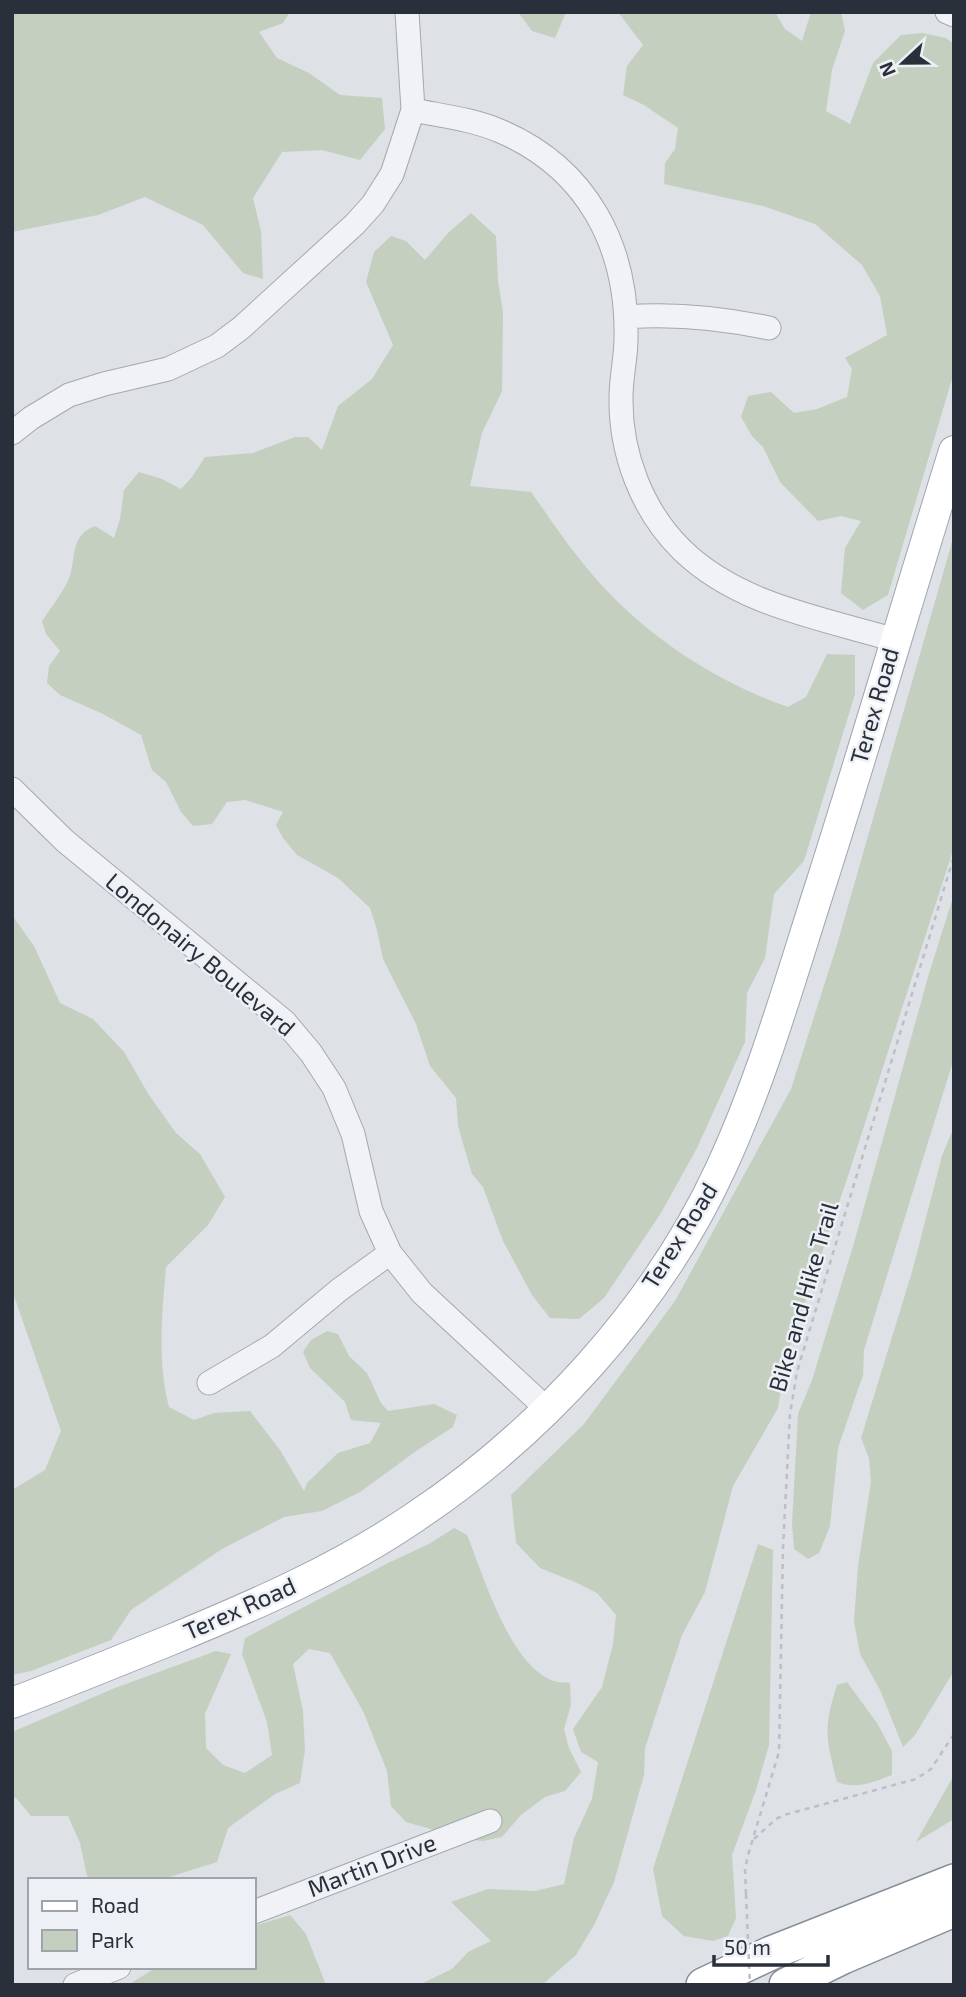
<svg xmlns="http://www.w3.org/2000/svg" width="966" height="1997" font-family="'Exo 2',sans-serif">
<rect width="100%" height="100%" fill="#dee1e6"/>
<!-- green -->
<path fill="#c4cfc0" d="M12,12H290L283,23L259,32L277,58L309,73L340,95L382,98L385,129L360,160L322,150L282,152L253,198L261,231L263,279L243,273L203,225L145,197L98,215L12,232Z
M518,12H566L555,38L532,31Z
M618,12H775L785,29L802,41L811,12H841L845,31L832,70L826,111L850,124L873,63L901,35L922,33L946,38L954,44V372L888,595L863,610L841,593L845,548L861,521L841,516L818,521L780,482L763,447L752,436L741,417L748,396L771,392L794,413L817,409L847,397L852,369L845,358L887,335L880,296L862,265L815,224L763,206L664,184L665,163L675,149L678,128L644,105L623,95L627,66L643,45Z
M471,213L496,236L498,281L503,313L502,391L482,433L470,486L531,492C547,514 561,536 578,557C630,625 707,679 788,707L806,697L827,654L855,655V694L804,861L774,894L765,958L747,993L745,1042L697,1148L661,1213L604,1298L579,1319L550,1318L532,1295L503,1241L483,1187L472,1174L458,1126L456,1098L430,1066L416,1024L383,959L377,930L370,908L338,878L297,855L283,838L276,825L283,812L245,800L227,802L212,824L193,826L181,812L166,782L152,770L141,735L103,714L60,695L47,683L49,666L60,651L46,634L42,621C50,609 60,596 67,583C78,561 67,537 95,526L114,538L120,519L124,490L139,472L162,479L181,489L192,477L205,457L253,453L295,437H308L322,450L338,406L372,379L393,345L366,282L374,252L391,236L406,241L425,260L449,232Z
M954,535V847L847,1179L786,1358L778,1408L733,1486L705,1592L682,1635L645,1748L644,1775L614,1882L594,1925L576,1955L542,1985H419L452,1969L468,1952L491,1941L451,1902L488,1889L535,1891L564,1884L574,1838L592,1799L598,1762L581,1752L573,1729L602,1687L613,1644L616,1615L597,1593L575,1582L540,1568L516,1543L511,1495L584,1424L675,1301L791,1089L836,948Z
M954,894V1058L864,1350L863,1375L838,1448L830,1526L819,1553L808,1559L794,1549L792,1524L798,1414L812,1380L854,1243L928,977Z
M14,918L34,946L60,1003L93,1019L124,1052L149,1095L176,1133L200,1154L225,1197L208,1225L166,1267C162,1312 157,1362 169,1407L194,1420L214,1413L250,1411L280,1450L304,1491L307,1483L338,1453L370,1443L381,1423L351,1420L345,1402L310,1368L303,1352L311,1340L327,1331L338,1334L349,1356L367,1373L381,1403L388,1411L434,1404L457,1415L453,1427L419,1449L360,1492L322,1511L284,1517L222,1549L131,1610L111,1640L31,1671L12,1675V1490L45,1470L61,1431L12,1290Z
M954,1127V1671L915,1735L903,1747L880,1690L860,1654L854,1622L858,1566L871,1482L869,1458L861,1438L912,1272L942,1156Z
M454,1528L467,1535C483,1574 510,1667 554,1681C558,1683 565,1682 570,1683L571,1705L564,1729L569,1748L581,1772L565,1791L545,1797L521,1815L502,1837L483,1841L466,1839L406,1822L391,1806L387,1771L363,1711L330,1653L309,1649L293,1664L303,1711L305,1750L300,1783L275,1794L228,1828L217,1862L160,1880H92L87,1876L80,1843L68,1816H31L16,1798L12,1797V1732L115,1688L216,1651L231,1654L205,1714L206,1748L223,1765L245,1773L272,1755L267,1722L242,1654L245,1638L388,1563L429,1544Z
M758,1544L773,1550L769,1745L756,1790L732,1855L736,1918L728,1936L713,1941L684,1936L662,1916L653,1869Z
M847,1682L877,1723L892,1751V1775C873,1782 856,1790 837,1782C826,1739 823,1728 837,1685Z
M954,1775V1819L916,1842Z
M290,1915L306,1934L326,1985H128L157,1967H254V1926Z"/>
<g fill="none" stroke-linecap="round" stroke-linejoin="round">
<!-- minor casing -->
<g stroke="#a4a8af" stroke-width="25">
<path id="minor" d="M947,12L954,15
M413,110C442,116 472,119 500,131C587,168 628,246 626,339C626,358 621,377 621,397C620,453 642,511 682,550C738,605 822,618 895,640
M626,317C675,313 721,318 769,328
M12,433L31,418L69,395L104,384L168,369L217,346L241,328L355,224L373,204L392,174L413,110L407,12
M12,789L65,841L285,1022L311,1053L334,1088L353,1134L371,1211L390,1253L422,1293L547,1409
M209,1383L272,1346L339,1290L390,1253
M254,1912L490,1821
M75,1985L119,1967"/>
</g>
<!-- major casing -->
<g stroke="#9fa6b1" stroke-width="32">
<path id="major" d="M12,1703C65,1683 116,1662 168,1641C253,1606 339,1569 415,1517C541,1433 657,1307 721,1168C763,1077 790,980 821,884C867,740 909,595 954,451"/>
</g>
<!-- highway casing -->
<g stroke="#878f9b" stroke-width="36">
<path id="highway" d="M703,1985L771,1953L954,1881
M786,1985L843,1957L954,1910"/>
</g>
<!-- path -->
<path stroke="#bcbfc5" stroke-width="2.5" stroke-dasharray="5 5" stroke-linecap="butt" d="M754,1839L776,1819L784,1815L916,1779L931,1769L954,1734
M746,1894L745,1869L748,1855L779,1752L783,1548L790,1414L797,1372L809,1332L954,856"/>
<!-- minor -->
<use href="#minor" stroke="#f0f2f5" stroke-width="23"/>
<!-- major -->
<use href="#major" stroke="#fff" stroke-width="30"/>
<!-- highway -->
<use href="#highway" stroke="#fff" stroke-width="33"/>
<!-- path-bridge -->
<path stroke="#bcbfc5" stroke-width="2.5" stroke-dasharray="5 5" stroke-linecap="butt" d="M746,1894L750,1985"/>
</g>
<g text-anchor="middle" stroke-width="5" stroke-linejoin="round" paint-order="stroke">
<!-- street labels -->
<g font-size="24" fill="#292f3b" stroke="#edf0f4">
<text transform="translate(875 706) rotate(-74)" y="8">Terex Road</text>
<text transform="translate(200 955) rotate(40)" y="8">Londonairy Boulevard</text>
<text transform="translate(680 1236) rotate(-58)" y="8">Terex Road</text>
<text transform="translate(804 1297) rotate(-74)" y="8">Bike and Hike Trail</text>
<text transform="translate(240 1609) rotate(-24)" y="8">Terex Road</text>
<text transform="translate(372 1866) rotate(-21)" y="8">Martin Drive</text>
</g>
</g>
<!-- border -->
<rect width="966" height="1997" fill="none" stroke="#292f3b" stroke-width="28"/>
<!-- legend -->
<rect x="28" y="1878" width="228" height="91" fill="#edf0f4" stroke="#9fa3aa" stroke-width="2"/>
<rect x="42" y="1901" width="35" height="10" fill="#ffffff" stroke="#9fa3aa" stroke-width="2"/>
<text x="91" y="1913" font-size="21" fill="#292f3b">Road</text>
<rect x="42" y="1930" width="35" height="21" fill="#c4cfc0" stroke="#9fa3aa" stroke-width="2"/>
<text x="91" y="1948" font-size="21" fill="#292f3b">Park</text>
<!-- north arrow -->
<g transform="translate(903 63) rotate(248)" stroke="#edf0f4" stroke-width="5" paint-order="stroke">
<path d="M0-5L12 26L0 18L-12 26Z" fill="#292f3b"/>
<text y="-10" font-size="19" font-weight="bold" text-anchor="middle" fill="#292f3b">N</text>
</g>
<!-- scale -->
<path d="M714 1955v10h114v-10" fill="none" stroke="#292f3b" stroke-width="3.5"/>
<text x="724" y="1955" font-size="21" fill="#292f3b" stroke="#edf0f4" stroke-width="5" paint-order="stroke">50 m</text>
</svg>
